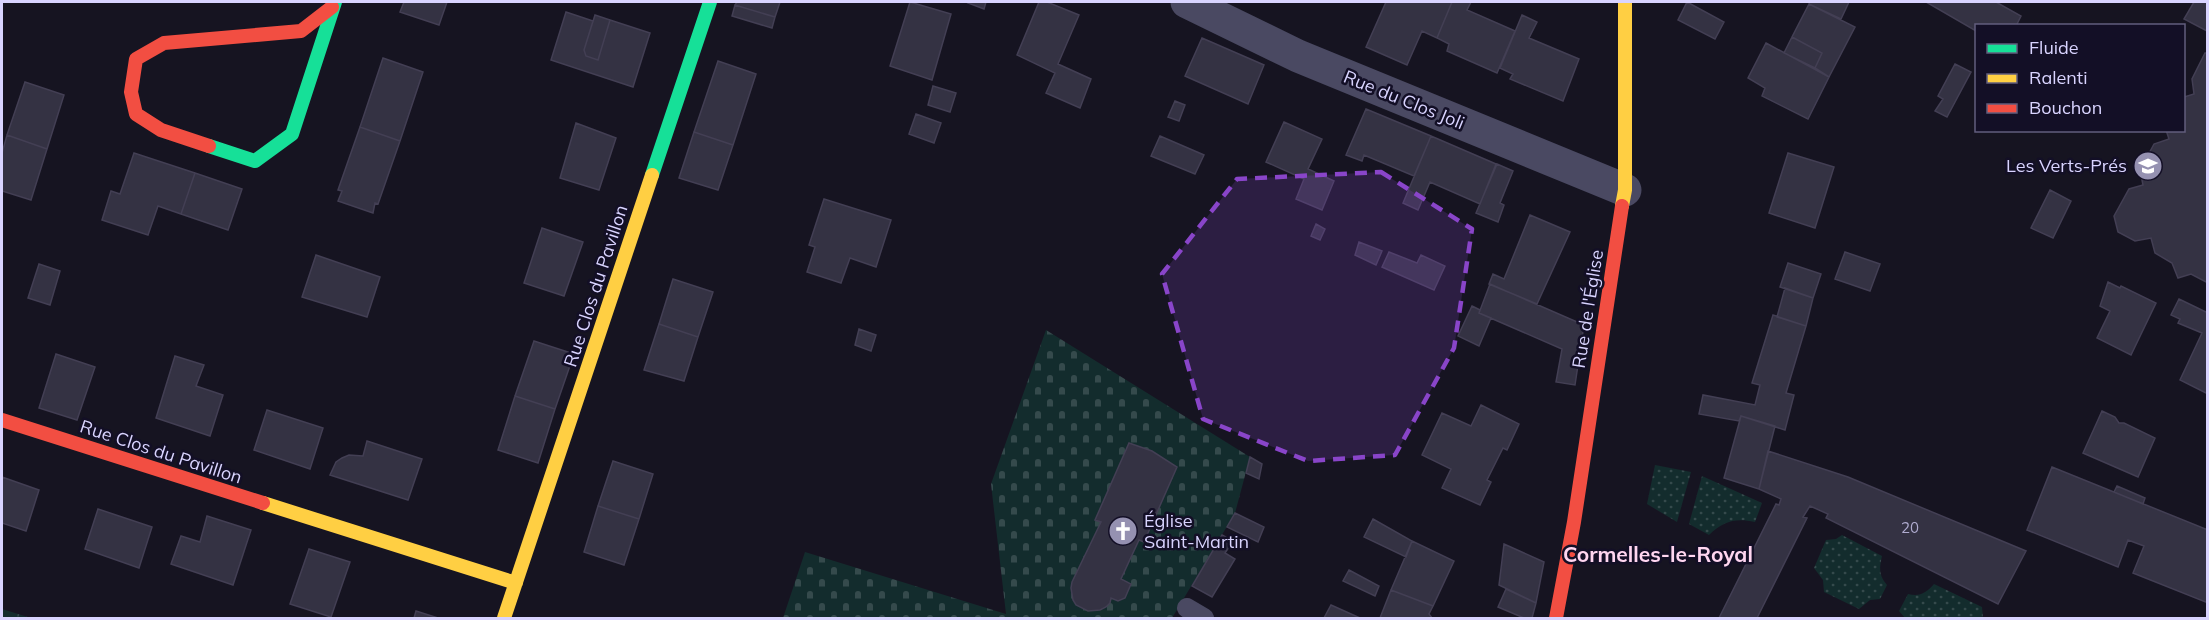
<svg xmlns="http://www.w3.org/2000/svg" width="2209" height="620" font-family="Mulish,sans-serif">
<defs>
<pattern id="grass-dots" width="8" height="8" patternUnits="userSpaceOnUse" patternTransform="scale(1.5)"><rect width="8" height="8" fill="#132c2d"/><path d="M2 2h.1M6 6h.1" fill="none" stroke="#354a4c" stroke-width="1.8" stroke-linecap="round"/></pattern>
<pattern id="forest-crowns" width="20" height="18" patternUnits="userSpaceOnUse" patternTransform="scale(1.5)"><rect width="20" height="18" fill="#132c2d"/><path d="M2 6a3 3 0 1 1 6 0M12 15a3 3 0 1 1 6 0" fill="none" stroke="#354a4c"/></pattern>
<pattern id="cemetery-stones" width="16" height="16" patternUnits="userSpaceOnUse" patternTransform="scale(1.5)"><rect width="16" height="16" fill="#132c2d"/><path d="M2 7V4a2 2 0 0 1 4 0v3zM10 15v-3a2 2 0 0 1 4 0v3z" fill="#354a4c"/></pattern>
</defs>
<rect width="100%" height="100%" fill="#161421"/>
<!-- grass -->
<path fill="url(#grass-dots)" d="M1655,465L1691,472L1677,522L1647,504Z
M1702,476L1762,503L1755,522C1735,518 1724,521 1709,535L1689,524Z
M1842,535L1882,556C1879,569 1879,575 1887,585L1880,599L1870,600L1859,609L1824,592L1823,580L1814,568L1826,540L1836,539Z
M1934,584L1982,607L1983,618H1905L1899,611L1908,594C1920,597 1926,593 1934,584Z"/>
<!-- forest -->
<path fill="url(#forest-crowns)" d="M2,609L31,618H2Z"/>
<!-- cemetery -->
<path fill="url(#cemetery-stones)" d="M1046,330L1250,457L1235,513L1172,618H783L805,552L1006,614L991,484Z"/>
<!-- building -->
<path fill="#343243" stroke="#433f54" stroke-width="1.5" d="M404,2H447L439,25L400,12Z
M737,2H780L775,17L735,5Z
M910,2L951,14L932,80L890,66Z
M969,2H986L984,9L968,3Z
M1039,2H1047L1079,15L1058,64L1091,79L1080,108L1046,93L1055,73L1017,55Z
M1386,2H1452L1437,38L1422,31L1407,65L1366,47Z
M1452,2H1471L1467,10L1515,31L1497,73L1447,51L1449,44L1437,38Z
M1687,2L1724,22L1715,39L1678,20Z
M1810,2H1849L1841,19L1809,4Z
M1926,2H1996L2021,16L2016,26H1976V31Z
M2194,2H2208L2207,31L2184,19Z
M1809,4L1855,27L1829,77L1815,68L1822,53L1792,37Z
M735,5L775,17L772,28L732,16Z
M566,12L593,21L584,50L586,56L598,60L610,20L650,33L633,87L551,60Z
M595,15L610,20L598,60L586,56L584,50Z
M1522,15L1537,22L1529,38L1579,59L1563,101L1510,79L1513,74L1500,68Z
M1792,37L1822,53L1815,68L1784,53Z
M1202,38L1264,65L1248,104L1185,76Z
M1766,43L1829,77L1808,119L1762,96L1765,88L1748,78Z
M2205,53H2208V283L2191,274L2178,278L2172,263L2155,253L2151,238L2135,241L2118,232L2114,216L2129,189L2143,185L2140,170L2154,144L2169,139L2166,130H2184V97L2194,94L2192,79Z
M383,58L423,72L400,141L360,127Z
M718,61L756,74L733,145L694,132Z
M1955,64L1971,72L1947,117L1935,111L1943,99L1938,96Z
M25,82L64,95L47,149L7,135Z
M933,86L956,93L950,112L928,105Z
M1175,101L1185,105L1179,121L1168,117Z
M1366,109L1431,136L1414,176L1364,155L1362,161L1346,155Z
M916,114L941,123L934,143L909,134Z
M1284,122L1322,139L1308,169L1334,181L1322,210L1296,199L1304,179L1266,162Z
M576,123L616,138L599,190L560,178Z
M360,127L400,141L378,204L375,203L373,213L338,201L342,191L338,190Z
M694,132L733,145L718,190L679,178Z
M7,135L47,149L31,200L2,191V153Z
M1160,136L1204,155L1195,174L1151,156Z
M1431,136L1496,164L1480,204L1430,182L1418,210L1403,203Z
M134,153L195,173L181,214L158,206L148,235L102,220L111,191L120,194Z
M1788,153L1834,167L1815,228L1769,213Z
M1497,164L1513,171L1500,203L1504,205L1498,222L1476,213Z
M195,173L242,189L228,230L181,214Z
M2050,190L2071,201L2053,238L2031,228Z
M824,199L891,220L876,267L850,258L841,283L807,272L815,247L809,245Z
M1530,215L1570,232L1537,304L1489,284L1493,274L1504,279Z
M1316,224L1325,229L1320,240L1311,236Z
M542,228L583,242L564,296L524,283Z
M1359,242L1382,251L1376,265L1355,255Z
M1389,252L1417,263L1421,255L1445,266L1434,290L1382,267Z
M1845,252L1880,264L1870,291L1835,279Z
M316,255L380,277L367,317L302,297Z
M1788,263L1821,274L1813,298L1780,287Z
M39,264L60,271L50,305L28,298Z
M673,279L713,292L698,337L659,324Z
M2108,282L2120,288L2121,286L2156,303L2131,355L2097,338L2110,311L2100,306Z
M1490,284L1584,325L1575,385L1556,382L1562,349L1479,313Z
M1785,288L1813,298L1806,326L1777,317Z
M2179,299L2208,313V394L2180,380L2202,333L2178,323L2180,319L2171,315Z
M1472,306L1480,310L1479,313L1491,318L1479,346L1458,336Z
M1773,315L1806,326L1786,393L1794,395L1785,430L1741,416L1739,421L1699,414L1703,395L1755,405L1760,385L1752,383Z
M659,324L698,337L684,381L644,370Z
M859,329L876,335L871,351L855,345Z
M534,341L574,354L555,409L515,396Z
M56,354L95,367L77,420L39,408Z
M175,356L204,365L196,386L223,395L210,436L156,418Z
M515,396L555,409L538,463L498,450Z
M1481,405L1519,424L1507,450L1503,448L1487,480L1491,482L1480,505L1442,488L1451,469L1422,455L1442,413L1471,426Z
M267,410L323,428L310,469L254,450Z
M2102,411L2115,417L2119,423H2124L2155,438L2138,477L2083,453Z
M1741,416L1775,426L1759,489L1724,478Z
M367,441L422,459L408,500L330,475L336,462L342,458L349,455L363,456Z
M1129,443L1152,451L1177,467L1144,542L1139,540L1121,579L1131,584L1125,598L1118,601L1111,598L1110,603L1106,607L1100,610L1088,611L1076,605L1073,600L1071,588L1072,582L1101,522L1095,520Z
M1768,451L1848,477L2026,551L1998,604L1826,518L1828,514L1810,506L1803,517L1807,518L1757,618H1719L1776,504L1779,505L1781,499L1759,489Z
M1250,457L1262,464L1259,479L1246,473Z
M613,461L653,474L639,519L598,506Z
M2052,467L2208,530V603L2133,573L2144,546L2128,540L2118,567L2027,530Z
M2,477L39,490L26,531L2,523Z
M2117,486L2145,498L2143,504L2114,492Z
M598,506L639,519L624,565L584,552Z
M98,509L152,527L139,568L85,549Z
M1235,513L1264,527L1258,542L1227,527Z
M207,516L251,530L233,585L171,564L181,536L200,542Z
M1373,519L1412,541L1406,557L1364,537Z
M1222,535L1233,541L1225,553L1235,559L1212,597L1192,586Z
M1412,541L1454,561L1433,606L1391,590Z
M1504,544L1544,562L1536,603L1499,585Z
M309,549L350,562L331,617L290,604Z
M1349,570L1379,586L1375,596L1343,581Z
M1506,589L1536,603L1532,618H1524L1498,607Z
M1391,590L1433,606L1429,614L1432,618H1380Z
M1331,605L1360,618H1324Z
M416,611L438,618H414Z"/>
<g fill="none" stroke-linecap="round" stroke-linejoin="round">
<!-- lane -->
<path stroke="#4a4962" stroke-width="20" d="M1187,608L1204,618"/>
<!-- street -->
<path stroke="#4a4962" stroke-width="33" d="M1187,2L1298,56L1625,190"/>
<!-- fast -->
<path stroke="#16e098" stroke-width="14" d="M209,146L255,161L292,134L335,2
M652,175L710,2"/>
<!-- slow -->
<path stroke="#ffcf43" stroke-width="14" d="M1622,206L1625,190V2
M263,503L516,583
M504,618L652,175"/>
<!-- jam -->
<path stroke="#f24e42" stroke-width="14" d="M209,146L161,130L136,114L131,92L136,59L164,43L301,31L332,7
M2,420L263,503
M1556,618L1574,522L1622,206"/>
</g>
<!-- marked area -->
<path fill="#8945c9" fill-opacity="0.2" stroke="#8945c9" stroke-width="4.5" stroke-dasharray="12 8" stroke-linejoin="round" d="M1381,172L1472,229L1454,348L1395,455L1308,461L1203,419L1162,274L1237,179Z"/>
<!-- icons -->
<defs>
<g id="school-disc" transform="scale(1.5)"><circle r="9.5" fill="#9591b1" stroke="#130f26"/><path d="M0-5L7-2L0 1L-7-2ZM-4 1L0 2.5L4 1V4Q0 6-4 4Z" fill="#fff"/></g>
<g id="church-disc" transform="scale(1.5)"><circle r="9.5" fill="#9591b1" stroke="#130f26"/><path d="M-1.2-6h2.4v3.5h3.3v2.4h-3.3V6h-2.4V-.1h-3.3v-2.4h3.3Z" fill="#fff"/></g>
</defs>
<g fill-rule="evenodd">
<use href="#school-disc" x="2148" y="166"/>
<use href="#church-disc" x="1123" y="531"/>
</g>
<g text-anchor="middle" stroke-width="5" stroke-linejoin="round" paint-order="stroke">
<!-- number labels -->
<g font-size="15" fill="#b0acd0">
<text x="1910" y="533">20</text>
</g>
<!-- street labels -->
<g font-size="18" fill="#d9d4ff" stroke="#130f26">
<text transform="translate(1404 100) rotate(22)" y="6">Rue du Clos Joli</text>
<text transform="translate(596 286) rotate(-72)" y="6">Rue Clos du Pavillon</text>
<text transform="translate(1588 309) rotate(-81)" y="6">Rue de l'Église</text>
<text transform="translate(161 452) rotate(18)" y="6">Rue Clos du Pavillon</text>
</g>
<!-- poi labels -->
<g font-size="18" fill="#d9d4ff" stroke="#130f26" text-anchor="end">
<text x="2127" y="172">Les Verts-Prés</text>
<text x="1144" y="527" text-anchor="start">Église<tspan x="1144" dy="21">Saint-Martin</tspan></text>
</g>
<!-- quarter labels -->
<g font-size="21" font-weight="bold" fill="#ffd6f0" stroke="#130f26">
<text x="1658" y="562">Cormelles-le-Royal</text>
</g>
</g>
<!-- border -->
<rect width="2209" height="620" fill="none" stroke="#d9d4ff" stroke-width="6"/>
<!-- legend -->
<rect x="1975" y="24" width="210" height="108" fill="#130f26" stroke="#625e7d" stroke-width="1.5"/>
<rect x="1987" y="44" width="30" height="9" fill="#16e098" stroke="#625e7d" stroke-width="1.5"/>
<text x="2029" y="54" font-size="18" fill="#d9d4ff">Fluide</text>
<rect x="1987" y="74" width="30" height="9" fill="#ffcf43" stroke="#625e7d" stroke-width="1.5"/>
<text x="2029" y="84" font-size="18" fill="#d9d4ff">Ralenti</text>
<rect x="1987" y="104" width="30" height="9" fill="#f24e42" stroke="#625e7d" stroke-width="1.5"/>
<text x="2029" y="114" font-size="18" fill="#d9d4ff">Bouchon</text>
</svg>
